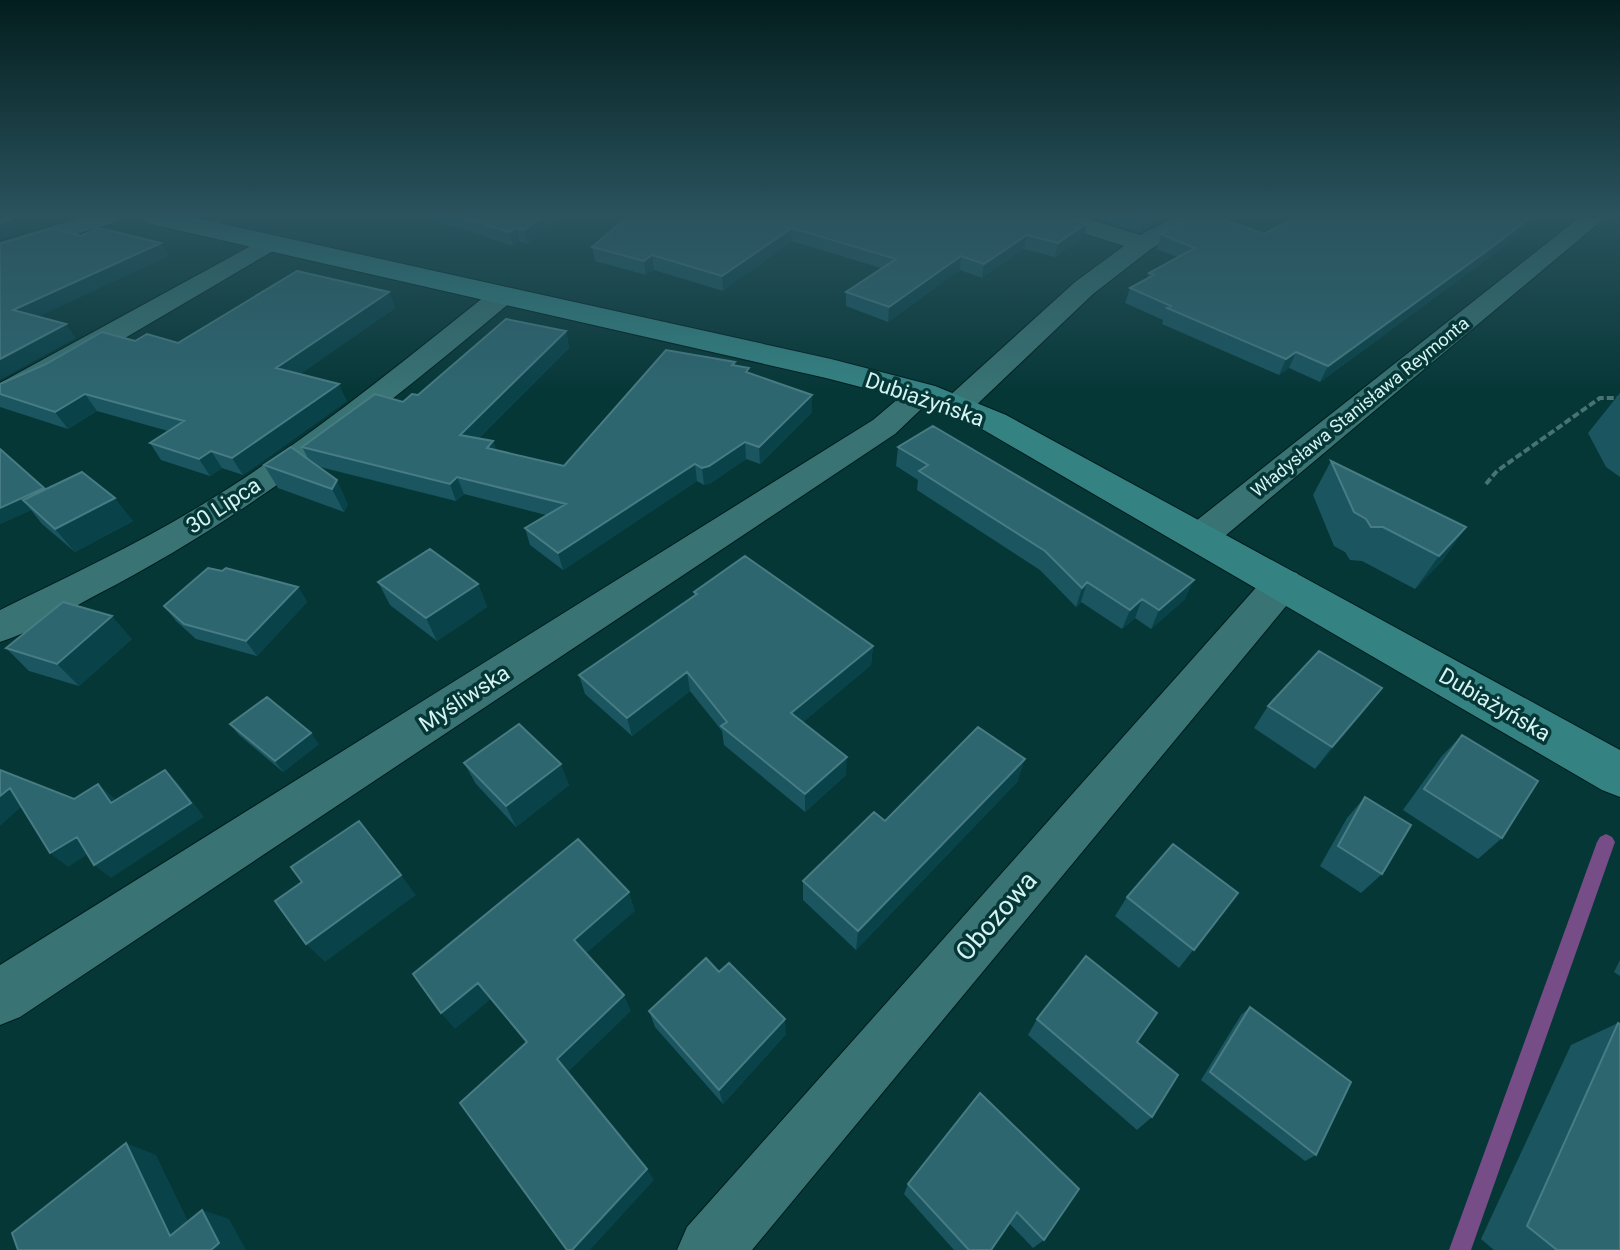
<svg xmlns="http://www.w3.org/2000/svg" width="1620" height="1250" font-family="Roboto,sans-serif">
<rect width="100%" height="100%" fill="#063737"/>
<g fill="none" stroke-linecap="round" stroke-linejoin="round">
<!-- stream -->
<path fill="#764d86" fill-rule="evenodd" d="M1606,834L1612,837L1615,842L1471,1250H1449L1597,842L1600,837Z"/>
<!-- street casing -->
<g stroke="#001c1d" stroke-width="2">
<path id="street" d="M82,217H120L117,222L0,257V242Z
M1045,217H1082L1140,235L1175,217H1205L1151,249L1093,294L969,412L958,414L947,412L942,405L947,398L1075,282L1124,246L1048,222Z
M1580,217H1606L1213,546L1200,549L1187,546L1182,537L1187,528Z
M269,236L278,238L281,243L278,248L57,378L0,404V383Z
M503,287L512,289L516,295L512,301C382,410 250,516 98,594C66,611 34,631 0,642V610C67,577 136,545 200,506C304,443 399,365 494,289Z
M923,384L934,387L938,393L895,434L20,1017L0,1025V965L873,420L912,387Z
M1283,569L1297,573L1302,583L1297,593L752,1250H677L687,1227L1269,573Z"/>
</g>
<!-- secondary casing -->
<g stroke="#001c1d" stroke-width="2">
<path id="secondary" d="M142,217H192L831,359L935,386L1006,415L1620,750V797L1602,790L982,429L911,400L826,378L155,225L146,222Z"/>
</g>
<!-- path -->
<path stroke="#487373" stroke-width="4" stroke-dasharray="7 3" stroke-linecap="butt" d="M1486,484L1497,471L1600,398H1620"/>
<!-- street -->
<use href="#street" fill="#397374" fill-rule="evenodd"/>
<!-- secondary -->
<use href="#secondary" fill="#358283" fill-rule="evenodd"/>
</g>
<!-- wall -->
<path fill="#1a5560" d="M428,218H563L528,244L520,242L513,246Z
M626,218L1084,236L1055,257L1024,249L982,278L960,270L888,322L846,306V292L881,268L792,241L723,291L654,270L646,275L595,261L592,247Z
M1094,218H1167L1140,232Z
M1523,231L1479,265L1320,382L1289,368L1279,375L1162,324L1163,320L1125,303L1130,288L1147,278L1149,273L1178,257L1157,249L1161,234Z
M389,292L395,308L300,374L347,401L243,475L222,468L210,476L161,460L150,443L168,431L97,411L68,429L0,407V384L135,341L178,343Z
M566,331L569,348L479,438L493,441L496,450L564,466L735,362V366L749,373L812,395V412L760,464L746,459L711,483L704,485L697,481L563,570L530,545L525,528L546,515L464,494L456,501L316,466L348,504L344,512L278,488L264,465L309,460L302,447L418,395Z
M1620,393V477L1606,467L1588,433Z
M898,447L1185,599L1151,629L1135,618L1122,629L1081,602L1076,607L1040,570L917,490L918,480L896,466Z
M0,449L46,489L133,521L75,552L42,524L31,510L0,524Z
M1331,461L1466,527L1442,561L1415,589L1362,561L1350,560L1345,552L1334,546L1313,495Z
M378,582L478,584L487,607L437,641L390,605Z
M298,587L307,602L257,656L196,639L176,621L164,606Z
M694,592L873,646L871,665L803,722L846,775L805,812L724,745L722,731L690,691L632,736L585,694L579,675L694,596Z
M132,639L79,686L29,671L6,648Z
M1268,706L1365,710L1315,769L1254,728Z
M230,724L319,744L283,772L239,735Z
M1462,735L1502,838L1478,859L1403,810L1441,757Z
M464,763L569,785L516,827L476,784Z
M1018,781L856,950L803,900V881L885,821Z
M1365,797L1382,874L1361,893L1320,866L1347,818Z
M1238,893L1179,968L1115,916L1127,897Z
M1620,960V976L1614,972Z
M719,972L786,1034L723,1104L655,1027L649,1011Z
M1250,1007L1316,1155L1305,1161L1201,1080L1241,1015Z
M1037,1019L1137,1042L1152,1117L1137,1130L1028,1035Z
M1618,1023L1620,1250H1494L1481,1239L1571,1045Z
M980,1093L1044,1240L1033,1248L1009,1223L991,1250H954L904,1194L908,1184Z"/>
<!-- shaded-wall -->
<path fill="#0a4249" d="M542,218H563L528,244L524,230Z
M1144,218H1167L1140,232Z
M1530,218L1523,231L1479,265L1320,382L1328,366Z
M11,220L19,233L0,239V223Z
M1087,223L1084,236L1055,257L1058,243Z
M517,228L520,242L513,246L509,232Z
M792,228V241L723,291L722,276Z
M1027,235L1024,249L982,278L984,264Z
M161,243L169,256L23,324L13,310Z
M652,255L654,270L646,275L644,261Z
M961,256L960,270L888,322L889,307Z
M389,292L395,308L285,385L276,368Z
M66,324L76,338L0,380V359Z
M566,331L569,348L466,451L460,435Z
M1296,352L1289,368L1279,375L1286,359Z
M339,384L347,401L243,475L232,458Z
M85,394L97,411L68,429L55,412Z
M812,395V412L760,464L759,447Z
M493,441L498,458L487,448Z
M745,442L746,459L711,483L704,485L702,468Z
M211,451L222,468L210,476L199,459Z
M695,464L697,481L563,570L558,553Z
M457,477L464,494L456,501L450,484Z
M337,480L348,504L344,512L332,489Z
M44,488L54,500H23L31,510L0,524V508Z
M115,498L133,521L75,552L55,529Z
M1466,527L1442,561L1415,589L1439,556Z
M1194,580L1185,599L1151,629L1159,610Z
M1087,582L1081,602L1076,607L1082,588Z
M478,584L487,607L437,641L426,618Z
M298,587L307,602L257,656L246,641Z
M1142,599L1135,618L1122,629L1130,610Z
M112,616L132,639L79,686L57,664Z
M873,646L871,665L792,732L791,713Z
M687,672L690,691L632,736L627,718Z
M1382,688L1365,710L1315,769L1332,747Z
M311,733L319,744L283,772L275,761Z
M847,757L846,775L805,812V794Z
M1025,759L1018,781L856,950L858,931Z
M561,764L569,785L516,827L506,806Z
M165,770L179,784L204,817L111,878L94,865Z
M98,784L114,798L126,816L111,803Z
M10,788L28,801L0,826V796Z
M77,837L94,850L68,867L50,853Z
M401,875L416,895L325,962L306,944Z
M629,892L635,911L582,957L574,940Z
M478,983L491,999L455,1029L441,1013Z
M624,995L631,1011L567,1073L557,1059Z
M785,1019L786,1034L723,1104L719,1090Z
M126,1143L156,1155L199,1244L170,1236Z
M647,1169L654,1180L590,1250H572Z
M202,1210L229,1219L246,1250H211Z"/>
<!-- building -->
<path fill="#2e6670" stroke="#487c84" stroke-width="2" d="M0,218L11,220L0,223Z
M465,218H542L524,230L517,228L509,232Z
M626,218H1070L1087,223L1058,243L1027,235L984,264L961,256L889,307L846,292L896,259L792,228L722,276L652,255L644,261L592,247Z
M1190,218H1220L1264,234L1293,218H1530L1488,250L1328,366L1296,352L1286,359L1167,308L1171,306L1130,288L1154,275L1149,273L1195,248L1161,234Z
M99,228L161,243L13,310L66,324L0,359V244L51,229L81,236Z
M297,271L389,292L276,368L339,384L232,458L211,451L199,459L150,443L184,421L85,394L55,412L0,394V384L46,364L102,332L135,341L147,334L178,343Z
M506,319L566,331L460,435L493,441L487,448L564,466L666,350L735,362L732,365L749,368L746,372L812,395L759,447L745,442L709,466L702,468L695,464L558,553L525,528L566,504L457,477L450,484L302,447L375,394L403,402L412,394L418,395Z
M933,426L1194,580L1159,610L1142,599L1130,610L1087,582L1082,588L1045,551L919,471L928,465L898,447Z
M291,447L337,480L332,489L264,465Z
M0,449L44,488L0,508Z
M1331,461L1466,527L1439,556L1383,527H1371L1366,519L1354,512Z
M82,472L115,498L55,529L23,500Z
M430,549L478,584L426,618L378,582Z
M745,556L873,646L791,713L847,757L805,794L721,726L727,722L687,672L627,718L579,675L697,594L694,592Z
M208,568L222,571L226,568L298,587L246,641L184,624L164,606Z
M63,602L112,616L57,664L6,648Z
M1319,651L1382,688L1332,747L1268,706Z
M267,697L311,733L275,761L230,724Z
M519,724L561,764L506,806L464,763Z
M978,727L1025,759L858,931L803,881L874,812L885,821Z
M1462,735L1538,781L1502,838L1424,789Z
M0,770L74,799L98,784L111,803L165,770L191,803L94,865L77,837L50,853L10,788L0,796Z
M1365,797L1411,825L1382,874L1338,846Z
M359,821L401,875L306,944L275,901L302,882L291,867Z
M578,839L629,892L574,940L624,995L557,1059L647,1169L572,1250H567L460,1103L527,1042L478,983L441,1013L413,974Z
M1173,844L1238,893L1194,950L1127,897Z
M1086,956L1157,1013L1137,1042L1178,1075L1152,1117L1037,1019Z
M706,958L719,972L729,963L785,1019L719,1090L649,1011Z
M1250,1007L1351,1082L1316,1155L1210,1072Z
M1618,1023L1620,1024V1250H1557L1527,1226Z
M980,1093L1079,1189L1044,1240L1017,1212L991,1250H969L908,1184Z
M126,1143L170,1236L202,1210L219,1243L211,1250H18L12,1233Z"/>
<!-- sky -->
<linearGradient id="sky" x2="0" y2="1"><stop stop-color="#031e1e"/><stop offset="0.55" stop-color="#2a535e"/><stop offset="1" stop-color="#2a535e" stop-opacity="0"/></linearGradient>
<rect width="1620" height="392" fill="url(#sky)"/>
<g text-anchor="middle" stroke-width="7" stroke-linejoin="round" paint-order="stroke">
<!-- far-street labels -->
<g font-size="18" fill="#d5f3f2" stroke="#063737">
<text transform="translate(1360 407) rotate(-39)" y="6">Władysława Stanisława Reymonta</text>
</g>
<!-- street labels -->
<g font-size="22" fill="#d5f3f2" stroke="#063737">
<text transform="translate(925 399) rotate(19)" y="8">Dubiażyńska</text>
<text transform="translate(223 505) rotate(-33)" y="8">30 Lipca</text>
<text transform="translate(464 698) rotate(-33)" y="8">Myśliwska</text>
<text transform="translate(1495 704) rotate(30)" y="8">Dubiażyńska</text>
</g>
<!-- near-street labels -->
<g font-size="26" fill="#d5f3f2" stroke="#063737">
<text transform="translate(996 916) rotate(-49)" y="9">Obozowa</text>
</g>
</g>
</svg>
